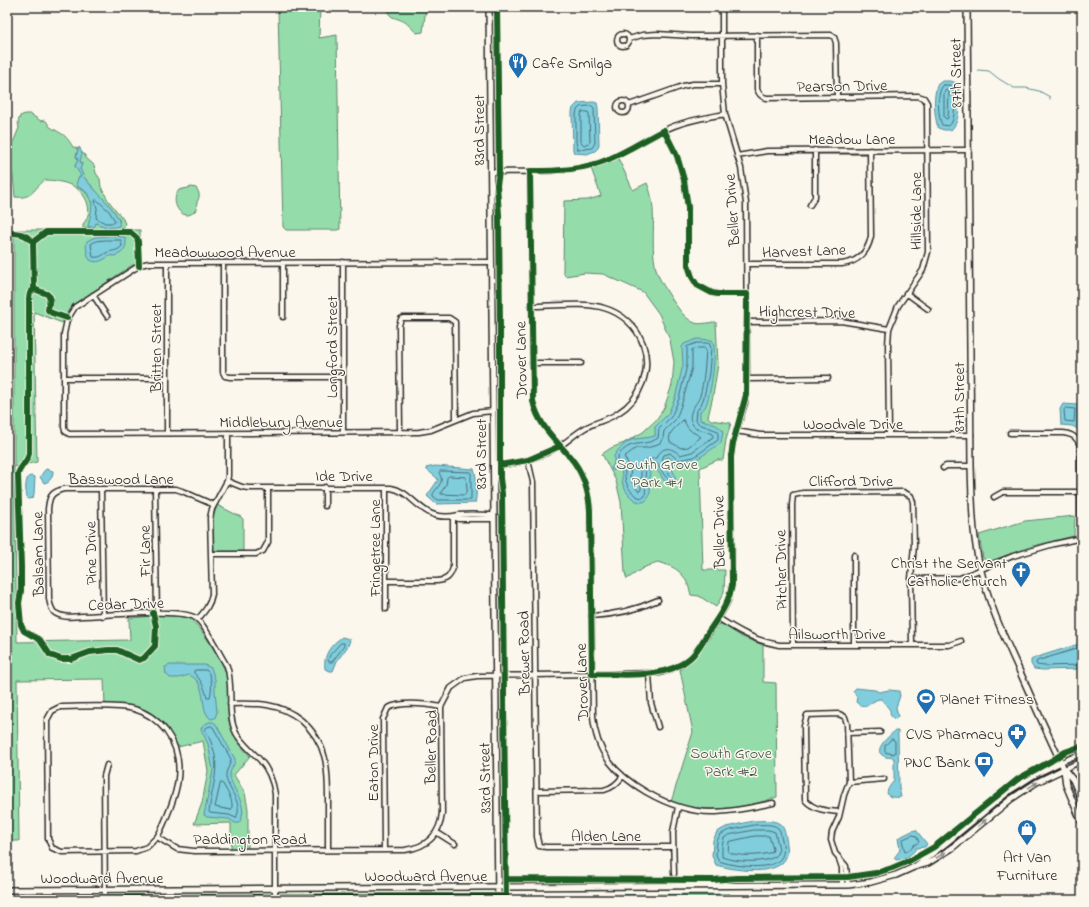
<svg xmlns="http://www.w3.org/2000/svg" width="1089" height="907" font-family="'Indie Flower',sans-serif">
<rect width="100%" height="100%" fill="#fbf7ec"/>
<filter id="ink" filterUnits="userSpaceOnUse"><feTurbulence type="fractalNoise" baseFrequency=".025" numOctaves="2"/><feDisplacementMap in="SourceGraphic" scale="8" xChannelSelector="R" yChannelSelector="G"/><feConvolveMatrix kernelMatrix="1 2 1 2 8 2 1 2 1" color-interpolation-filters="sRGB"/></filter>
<g filter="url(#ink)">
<!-- green -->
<path fill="#95dcab" stroke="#60846b" d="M279,7H320L319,38L337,35L340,229L337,230H286L283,227L278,8Z
M386,7H426L423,32L417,33C413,30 409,25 405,22C394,16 390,20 386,7Z
M25,114H30L41,121L45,120L47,122L49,126C62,135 64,132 73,147L78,149L76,156L78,160L75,166L81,175L77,187C88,191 94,203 92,214C91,219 89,223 88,227L92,228L97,223L103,226L111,228L120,221L112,209L83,176L80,169L82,163L80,161L81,152L84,154L86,158L94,165L96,173L100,179L101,187L108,200L123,219L125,224L124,227L120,229L83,228V224C95,211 86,192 71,185C63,182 54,180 45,180C33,189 33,199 15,197L13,175L8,161V155L19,128L18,122L20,116Z
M618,158L633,190L647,183C659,210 649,241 656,269C658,278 668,293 673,301C679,309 685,319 695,323C700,325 710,322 716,322L718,364L713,396L708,417L711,420L731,423L726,440L723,460H717L700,468L703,570H725L724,592L716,607L699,596L691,595C686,574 678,567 657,562L643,568L627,579L625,573L621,502L616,481L602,454L611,448L624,443L643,432L656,420L664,408L672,385L674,362L670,340L659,314L643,292L603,274L585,273L565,276L563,270L564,201L588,200L601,196L591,168L604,164Z
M192,187L196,188C200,193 200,197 197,202C196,205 197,209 195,211C183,224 168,202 179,190Z
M14,230H140L141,262L131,266L73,305L69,309L62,323L34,312L37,462L14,467L17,642L130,640L129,618C146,617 171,613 187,617C198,621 225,665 227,677C228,684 227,692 228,698C228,725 231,737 250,756L234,775L245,793L248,809V849H231V823L194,824L202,803L208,771L203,741L178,747C163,713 141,705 105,705L104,679L17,680L19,841H7V467H14Z
M217,505L241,517L243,519V552H220L214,550L213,518Z
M1075,516L1074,536L1033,546L990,561H986L983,558L979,535L1025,521Z
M718,624H722L742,637L763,645V682L776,683L777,797C743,809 705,814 671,802L693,732L680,670L694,658Z
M730,894L731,900H596V895Z"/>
<!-- water -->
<path fill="#7fcddd" stroke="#5d8c96" d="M942,81H951L959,84C958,98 962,120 951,130H944L938,128C934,115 933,98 937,85Z
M594,102L597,103L598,108L599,144L598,148L595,151L587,154L574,153L573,150L572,112L573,108L578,103Z
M79,147L80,148L82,154L80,161L82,165L80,169C82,172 82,174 84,177C91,188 123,214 119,226C110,229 105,227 96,223L94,227H88C90,214 97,201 84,190C81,188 78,187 76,185L78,178L81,176L75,166L78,160L76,156Z
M111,236L125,237C128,246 124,254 114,256C111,256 111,255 108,257C103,260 97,264 90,260C87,256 85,246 87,241L95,237Z
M697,339L712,340C718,347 711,397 705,407C704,409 703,409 700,411V420C708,421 719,425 723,431L721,443C718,445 696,460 694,461C689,463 681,465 676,464L669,457H667L666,461C672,468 679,478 673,486L668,485C662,479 660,472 654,467H652L650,468C649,477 652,487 649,496C648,499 646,501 643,502C633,503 626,492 623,485C621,479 623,472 620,467L616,468L613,471L611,469L614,463V456C618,449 627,440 635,439C642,438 648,438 655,436V427L668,414L675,398L683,365L682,347L684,344Z
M1063,404L1078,405V429L1072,426L1061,425L1060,409Z
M435,466L474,469C477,475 477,498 475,503L436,504L428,497L427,496L438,480L437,478L427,470L426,468Z
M46,469L53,471C53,477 50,482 44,483L40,477L44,471Z
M31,476L35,477L34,494L33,498L28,499C25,494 25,482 28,477Z
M342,637L346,638L350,640L348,646L337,661L333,671H330L325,669C323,654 331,645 342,637Z
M1082,643V668L1080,669L1043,670L1034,669L1031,664V660L1034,658Z
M170,665H205L211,668L215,679V691L217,712L215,718L211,719C198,710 209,683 189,675L179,678H170L166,674L165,667Z
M856,688L875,690L879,692L889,690L899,691L900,696L896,707L898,717L896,719C891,718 890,715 890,710L881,699C870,699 867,714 856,702L857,697L853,691Z
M209,722H213L216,724L235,759C235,766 229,770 230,777C233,791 250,807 239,823H235L229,819L207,817L204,815L213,770L208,744L201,729L202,726Z
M895,731H898V735L899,788L901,797C884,799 884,792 894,781V758C891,757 886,758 884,756C871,751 890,735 895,731Z
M753,821C761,821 773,819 780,824C785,828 786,837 787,844C794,880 736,871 716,865L712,856L713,840L717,832L726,827Z
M916,830L927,844L925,847L916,848C913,855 904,859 896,860L894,858L900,850L898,838L912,831Z"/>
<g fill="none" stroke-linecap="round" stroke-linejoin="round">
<!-- shore -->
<path stroke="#4d6c72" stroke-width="1" d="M944,85H950L954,87C954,97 957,120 949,126L942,125C938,117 936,90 944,85Z
M946,90H948L949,92L948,118L946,119L944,117V93Z
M592,106L594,108L595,143L592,148L578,150L576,142V115L577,110L580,107Z
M582,112H588L589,114L590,142L584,145L581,142V116Z
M97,200L109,211L115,221L114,223H105L96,218L97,208L95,201Z
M106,240H121L122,246C117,252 112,250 106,253C101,256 99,258 93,257L91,244L96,241Z
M697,343H709L711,348L709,373L704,397L701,405L697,410L696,420L699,424L718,431V440L694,457L678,460L670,453L664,455C659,462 668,470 671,477L670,480L665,476L657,464C640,458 647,486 645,496L642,498C633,497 626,486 625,477C624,469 628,467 618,462V456C631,438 643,448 658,438L659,429L671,417L679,399L687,365V347Z
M698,348H704L706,349C705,365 704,381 700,396C697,405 685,413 693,425C696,430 707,431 713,434V437L692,452L680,455C670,446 663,446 656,458L646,460L643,463L641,468V489L640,491H638L632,482L630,477L631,468L624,457L636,448H648L660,443L663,438L664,431L676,419L683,400L692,367V350Z
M1066,408L1075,409L1074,422L1065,421L1064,410Z
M683,420C686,423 686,426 689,429C692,433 698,434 701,437L688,447L681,448L670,442C667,432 677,427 683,420Z
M441,471L471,472V500H438L433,496V494C438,486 445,482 439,473Z
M449,476L466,477L467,489L465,495L441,494V492L446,485L447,478Z
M341,643H344V646L332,662H329L328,660L330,655Z
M1082,647L1037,661L1036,663L1037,665L1044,666L1082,665
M196,670H206C213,675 212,690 210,697H207C204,686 201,680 194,673V671Z
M211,726L213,727L231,759C230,766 225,771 226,778C229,791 244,804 236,818L229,815L210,813L209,812C213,778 224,763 205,730L206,728Z
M892,739L895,741V753L893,754L885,752V746Z
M221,783L223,784C227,792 235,802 231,810L215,807L220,785Z
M754,825C761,825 772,823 778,828C781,831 780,833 781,837C784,845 786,856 777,862C764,870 733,866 719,861L716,855L717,841L720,835L727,831Z
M754,830H769L775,832L779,849L776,856C765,864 734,862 722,857V846L724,838L729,835Z
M913,835L916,836L919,842L914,845L911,849L905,852L902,840Z
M755,836H769L773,849L772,852C762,856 737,857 728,852L729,842Z"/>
<!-- stream -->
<path stroke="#5d8c96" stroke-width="1" d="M978,70L989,71L999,79L1014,88H1026L1039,91L1050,97V99"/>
<!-- minor casing -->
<g stroke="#2b2b2b" stroke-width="7">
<path id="minor" d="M617 40a6 6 0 1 1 12 0a6 6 0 1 1-12 0Z
M757,35V89C759,94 761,97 767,98L918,96L924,98L927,103L928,252L923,270L898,306L889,329L888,345L889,434
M629,39L642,35L657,34L691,36L831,35L834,37L836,43L837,98
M617 107a6 6 0 1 1 12 0a6 6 0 1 1-12 0Z
M629,105L683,86L693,84H722
M664,130L677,156L684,180L688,208V265L692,277L697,285L712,293L718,294H747
M737,156L767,151L969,150
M530,171L533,401C539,428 558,441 574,462C584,476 589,493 590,511L593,716C596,753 615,774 646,792C667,804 688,812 712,812C732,812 753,807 773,803
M491,172C528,171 567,174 603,162C624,154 643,140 663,131C682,121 704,118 725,114
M810,205L815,197V150
M343,262V432
M491,262L167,263H149L140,265L75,307L67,320L64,334V427L65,431L69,434L419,432L431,430L473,413L493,411
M167,263V433
M223,263V372L225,376L230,377H343
M283,263V317
M747,264H842C858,262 868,252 871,236L870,150
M906,293L928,309
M93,295L107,316
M747,322L841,321L889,329
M532,363H581
M64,378H167
M747,379L828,378
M736,431L760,435H971
M400,432L399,325L401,319L403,318H449L455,322L456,419
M1010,433H1063C1072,434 1077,437 1080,446L1081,538
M528,460L533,482L537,837L539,846L546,847H673
M493,466C517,464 540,458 560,446C569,440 576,433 585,428C596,422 608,420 618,413C641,399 652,370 643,344C637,327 622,313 604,308C587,302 551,306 531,306
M943,468L946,466H971
M227,481L242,487L248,488H391C407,490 417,508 432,514C441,518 450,517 459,515C470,514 482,515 494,515
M386,488V609
M101,489L103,616
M155,489L157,613
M994,497L1003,492H1080
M214,505L182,491L176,489H64C51,492 49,497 48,509L49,599C50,604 51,610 55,613C63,618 73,617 82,616C104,616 184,607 197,619C206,626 220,655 227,666C234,687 226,712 236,733C242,744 252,751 260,760C269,770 273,781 275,794V900
M325,506V487
M453,517L459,519H494
M211,554H256L263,551L268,542V488
M854,555V645
M911,579L960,578L1013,556L1054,544L1082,538
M386,581H437C447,580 450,577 453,568V517
M591,616C616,615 636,610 658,600
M718,618C737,630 755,641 779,645H949L961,641
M198,619C205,611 210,605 212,594L210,518L212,509L227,481L228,476V433
M793,645L792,505L793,495L803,493L903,492L911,496L913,502L914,545L911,579L912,645
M649,674L651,703L658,727
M230,704C243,704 255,703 267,705C279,707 291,712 301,720C328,743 328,769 328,801C328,818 328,834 328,850
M60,707C82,707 113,704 134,709C146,712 158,721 166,731C190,763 175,800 160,832L157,837L147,847L136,851L62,852L52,848L48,839L47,720L52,711Z
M847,733L880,732
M1061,762L1082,753
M1064,769L1082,761
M849,782L884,779
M537,791L604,790C612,788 618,783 622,777
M840,812C827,811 814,810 805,800L804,726L807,715L839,714L845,717L847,724L849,782L844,795L839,817L832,832L831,840L835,853L846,866L848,885
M436,832L455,844
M157,837L177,849L194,851L405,850C427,847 440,835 442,813L441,707L451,688L465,678L477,676L660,673C671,670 682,666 690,658C699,649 723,613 728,601C730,594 732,587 732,579L731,457L733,443L745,403L747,379L746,203L741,168L725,114L722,84V7
M384,850L383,719L388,708C403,701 425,704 441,707
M839,859L842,868V885
M674,874L673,832L678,807
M105,900L104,776L107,765"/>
</g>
<!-- major casing -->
<g stroke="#2b2b2b" stroke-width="8">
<path id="major" d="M489,7L494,519L498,900
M967,7L971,466C972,497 972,527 978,558C986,598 1003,635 1020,672C1034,704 1049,737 1064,769L1073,780L1082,801
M1064,770L1066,785L1082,823
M916,866L946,843L1009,791L1034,775L1061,762
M7,890L819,885H848L871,882L896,875L914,867L928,863L952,848L1011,799L1037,782L1064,769"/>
</g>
<!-- minor -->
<use href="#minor" stroke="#fbf7ec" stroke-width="4"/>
<!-- major -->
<use href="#major" stroke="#fbf7ec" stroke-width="5"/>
<!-- cycleway casing -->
<g stroke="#fbf7ec" stroke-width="8">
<path id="cycleway" d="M497,7L499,172L497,185L499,215L500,329V478L502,494L506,900
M664,130L677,156L684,180L688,208V265L692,277L697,285L712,293L718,294H747L746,395L733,443L731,457L732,585C729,603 719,616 709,631C703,640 698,651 690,658C665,680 623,674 592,674L590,511C589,493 584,476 574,462C558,441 539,428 533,401L530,171C557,171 584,170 609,159C628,151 646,139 664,130Z
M7,233C18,233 25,233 33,242L34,289L47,294L50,297L48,310L52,313L67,318
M33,242L46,232H130L137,238L138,242L139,266
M34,289L30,293L29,298V453C28,462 20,466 18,474L21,567V591L19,603L21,625L24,631L40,640L50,655L61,659H71L90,652L108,650H117L139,660L144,658L155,646L156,626L153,613
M500,465L528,460L560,446
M506,879L713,880L736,878L848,877L876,873L892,868L911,860L934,847L1018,779L1051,761L1065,752L1082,746
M26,897L45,898L505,896"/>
</g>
<!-- cycleway -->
<use href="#cycleway" stroke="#1b5e20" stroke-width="6"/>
</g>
<!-- one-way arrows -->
<defs><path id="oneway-solid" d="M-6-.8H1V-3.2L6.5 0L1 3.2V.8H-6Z"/></defs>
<g fill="#93918c">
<use href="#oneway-solid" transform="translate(1033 785) rotate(-31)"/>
<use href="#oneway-solid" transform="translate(982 823) rotate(-40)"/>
<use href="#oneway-solid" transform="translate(941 855) rotate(-33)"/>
</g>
</g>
<!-- icons -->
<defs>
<g id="restaurant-pin" transform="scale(1)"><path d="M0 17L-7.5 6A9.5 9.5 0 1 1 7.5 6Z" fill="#1f6fb2" stroke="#fbf7ec"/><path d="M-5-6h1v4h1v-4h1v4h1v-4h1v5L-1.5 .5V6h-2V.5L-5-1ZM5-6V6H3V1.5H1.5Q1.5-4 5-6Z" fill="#fff"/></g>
<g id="church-pin" transform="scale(1)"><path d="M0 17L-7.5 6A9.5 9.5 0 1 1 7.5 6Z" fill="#1f6fb2" stroke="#fbf7ec"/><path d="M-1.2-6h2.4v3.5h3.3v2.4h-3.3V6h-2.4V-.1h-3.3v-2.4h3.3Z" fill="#fff"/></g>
<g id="stadium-pin" transform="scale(1)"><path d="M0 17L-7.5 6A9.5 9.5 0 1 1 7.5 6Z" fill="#1f6fb2" stroke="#fbf7ec"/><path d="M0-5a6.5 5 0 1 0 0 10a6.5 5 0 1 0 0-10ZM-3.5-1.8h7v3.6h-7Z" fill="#fff"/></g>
<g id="pharmacy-pin" transform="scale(1)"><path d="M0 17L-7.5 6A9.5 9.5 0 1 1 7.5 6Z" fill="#1f6fb2" stroke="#fbf7ec"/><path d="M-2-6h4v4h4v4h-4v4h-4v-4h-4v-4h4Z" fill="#fff"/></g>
<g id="bank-pin" transform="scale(1)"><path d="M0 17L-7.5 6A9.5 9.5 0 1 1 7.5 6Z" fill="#1f6fb2" stroke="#fbf7ec"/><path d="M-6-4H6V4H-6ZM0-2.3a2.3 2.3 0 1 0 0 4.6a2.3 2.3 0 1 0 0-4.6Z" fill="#fff"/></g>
<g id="shop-pin" transform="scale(1)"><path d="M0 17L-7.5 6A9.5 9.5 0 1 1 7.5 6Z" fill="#1f6fb2" stroke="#fbf7ec"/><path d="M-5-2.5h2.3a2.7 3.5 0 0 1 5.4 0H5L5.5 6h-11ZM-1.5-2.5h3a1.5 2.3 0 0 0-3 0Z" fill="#fff"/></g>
</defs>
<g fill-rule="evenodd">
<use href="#restaurant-pin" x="518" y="62"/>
<use href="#church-pin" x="1021" y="571"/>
<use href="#stadium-pin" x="926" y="698"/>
<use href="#pharmacy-pin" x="1017" y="733"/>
<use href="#bank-pin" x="984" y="761"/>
<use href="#shop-pin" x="1027" y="829"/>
</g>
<g text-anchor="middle" stroke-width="3" stroke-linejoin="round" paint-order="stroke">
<!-- poi labels -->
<g font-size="16" fill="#2b2b2b" stroke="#fbf7ec" text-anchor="end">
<text x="532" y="68" text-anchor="start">Cafe Smilga</text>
<text x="1007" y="568">Christ the Servant<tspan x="1007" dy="18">Catholic Church</tspan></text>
<text x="940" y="704" text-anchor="start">Planet Fitness</text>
<text x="1003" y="739">CVS Pharmacy</text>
<text x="970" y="767">PNC Bank</text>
<text x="1027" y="862" text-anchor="middle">Art Van<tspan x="1027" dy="18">Furniture</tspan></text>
</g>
<!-- street labels -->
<g font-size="16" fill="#2b2b2b" stroke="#fbf7ec">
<text transform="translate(955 73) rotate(-91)" y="6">87th Street</text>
<text transform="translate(842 85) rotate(-1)" y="6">Pearson Drive</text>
<text transform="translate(478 130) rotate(-90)" y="6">83rd Street</text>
<text x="852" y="144">Meadow Lane</text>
<text transform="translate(731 210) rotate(-94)" y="6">Beller Drive</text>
<text transform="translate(915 211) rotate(-90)" y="6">Hillside Lane</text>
<text transform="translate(804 250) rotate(-2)" y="6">Harvest Lane</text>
<text x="225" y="257">Meadowwood Avenue</text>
<text transform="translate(807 311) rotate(1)" y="6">Highcrest Drive</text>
<text transform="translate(331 347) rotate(-90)" y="6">Longford Street</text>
<text transform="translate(155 348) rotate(-90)" y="6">Britten Street</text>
<text transform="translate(520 360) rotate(-91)" y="6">Drover Lane</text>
<text transform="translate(958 397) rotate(-90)" y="6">87th Street</text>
<text x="281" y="427">Middlebury Avenue</text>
<text x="853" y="429">Woodvale Drive</text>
<text transform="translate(480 454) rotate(-90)" y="6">83rd Street</text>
<text x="344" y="481">Ide Drive</text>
<text x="121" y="484">Basswood Lane</text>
<text x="851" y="486">Clifford Drive</text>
<text transform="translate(718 532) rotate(-91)" y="6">Beller Drive</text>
<text transform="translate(374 548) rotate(-90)" y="6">Fringetree Lane</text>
<text transform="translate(144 551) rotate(-91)" y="6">Fir Lane</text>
<text transform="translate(90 553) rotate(-91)" y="6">Pine Drive</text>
<text transform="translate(37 554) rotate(-91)" y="6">Balsam Lane</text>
<text transform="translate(780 570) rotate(-91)" y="6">Pitcher Drive</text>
<text transform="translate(126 603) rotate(-2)" y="6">Cedar Drive</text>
<text x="837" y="639">Ailsworth Drive</text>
<text transform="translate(523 653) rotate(-91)" y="6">Brewer Road</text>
<text transform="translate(581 682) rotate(-92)" y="6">Drover Lane</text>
<text transform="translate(430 747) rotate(-89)" y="6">Beller Road</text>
<text transform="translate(372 763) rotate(-90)" y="6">Eaton Drive</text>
<text transform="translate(484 778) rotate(-91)" y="6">83rd Street</text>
<text x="606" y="841">Alden Lane</text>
<text x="250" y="844">Paddington Road</text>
<text x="426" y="881">Woodward Avenue</text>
<text x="102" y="883">Woodward Avenue</text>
</g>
<!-- park labels -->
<g font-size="16" fill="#46574b" stroke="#fbf7ec">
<text x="657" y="469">South Grove<tspan x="657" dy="18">Park #1</tspan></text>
<text x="731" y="758">South Grove<tspan x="731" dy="18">Park #2</tspan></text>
</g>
</g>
<!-- margin -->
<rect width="1089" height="907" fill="none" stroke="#fbf7ec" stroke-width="24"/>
<rect x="12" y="12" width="1065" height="883" fill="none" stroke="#2b2b2b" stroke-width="1.5" filter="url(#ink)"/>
</svg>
